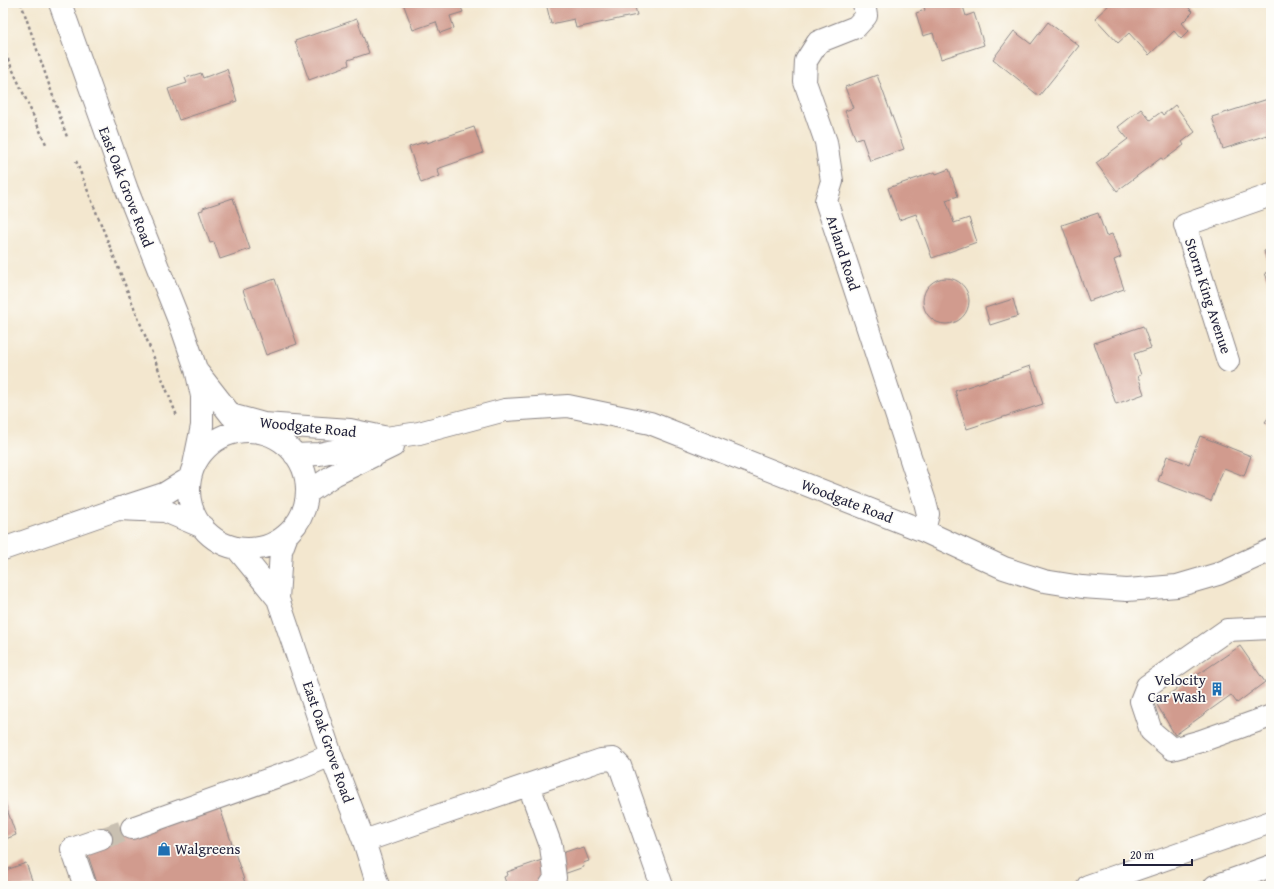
<svg xmlns="http://www.w3.org/2000/svg" width="1274" height="889" font-family="'Gentium Book Plus',serif">
<rect width="100%" height="100%" fill="#fdfcf7"/>
<filter id="ink" filterUnits="userSpaceOnUse"><feTurbulence type="fractalNoise" baseFrequency=".025" numOctaves="2"/><feDisplacementMap in="SourceGraphic" scale="8" xChannelSelector="R" yChannelSelector="G"/><feConvolveMatrix kernelMatrix="1 2 1 2 8 2 1 2 1" color-interpolation-filters="sRGB"/></filter>
<filter id="wash" filterUnits="userSpaceOnUse"><feTurbulence type="fractalNoise" baseFrequency=".012" numOctaves="4" result="noise"/><feDisplacementMap in="SourceGraphic" scale="16" xChannelSelector="R" yChannelSelector="G"/><feGaussianBlur stdDeviation="0.9" result="paint"/><feColorMatrix in="noise" values="0 0 0 0 0 0 0 0 0 0 0 0 0 0 0 0 0 1.4 0 .05"/><feComposite in="paint" operator="in"/></filter>
<g filter="url(#wash)">
<rect width="100%" height="100%" fill="#f3e7cf"/>
<g id="blocks">
<!-- building -->
<path fill="#d19b8e" d="M403,3H459L463,12L450,16L454,28L440,33L436,22L413,30Z
M546,3H634L637,15L576,28L574,19L551,24Z
M923,3H962L966,16L974,13L984,45L941,59L933,33L923,36L916,13L925,10Z
M1111,3H1184L1193,12L1182,23L1189,31L1181,39L1174,31L1149,55L1129,33L1118,43L1095,18Z
M357,19L369,53L348,60L349,65L309,80L295,41Z
M1048,22L1079,46L1039,96L993,59L1014,31L1031,44Z
M227,69L237,101L179,120L168,89L187,83L185,78L201,73L203,78Z
M877,75L904,149L870,161L862,138L856,140L845,111L853,108L845,87Z
M1271,98V143H1270L1267,135L1223,149L1212,117Z
M1175,105L1195,132L1182,142L1184,145L1164,160L1161,158L1117,191L1096,163L1128,139L1118,127L1141,109L1150,120L1161,112L1163,115Z
M474,127L483,153L437,169L440,176L421,183L409,147L427,141V143Z
M949,169L958,196L946,200L954,223L969,218L977,242L932,258L916,214L899,220L888,188L935,172L936,174Z
M233,198L250,249L220,259L214,242L210,243L199,211L203,210V208Z
M1098,213L1106,236L1112,234L1121,257L1114,260L1124,289L1089,301L1062,225Z
M1271,249V289L1265,273L1270,271L1264,251Z
M923 301a23 23 0 1 1 46 0a23 23 0 1 1-46 0Z
M275,279L297,344L266,355L243,290Z
M1013,299L1018,316L990,325L985,308Z
M1143,326L1151,348L1134,354L1141,375L1138,376L1144,394L1116,404L1094,343Z
M1030,366L1043,404L967,429L955,391Z
M1271,414V426L1265,422Z
M1200,436L1251,456L1244,476L1224,468L1211,501L1158,481L1167,456L1189,464Z
M1240,646L1265,682L1237,703L1231,695L1175,735L1156,703Z
M3,798L16,835L3,840Z
M220,808L246,886H98L87,852L100,837L130,827Z
M577,848L578,850L584,848L589,861L583,863L584,867L529,886H507L504,877L508,875L507,872Z
M26,863L34,886H3V871Z"/>
</g>
</g>
<g filter="url(#ink)">
<use href="#blocks" fill-opacity="0" stroke="#8a8485" stroke-width="1"/>
<g fill="none" stroke-linecap="round" stroke-linejoin="round">
<!-- minor-tunnel -->
<path stroke="#c9c0b1" stroke-width="22" stroke-dasharray="22 11" stroke-linecap="butt" d="M101,839L132,828"/>
<!-- minor casing -->
<g stroke="#8a8485" stroke-width="24">
<path id="minor" d="M60,3L127,190L182,328L196,369L202,396V426L194,465
M864,3L866,16L856,27L818,42L806,61L805,82L826,142L832,181L826,201L925,502L928,514L924,531
M1228,361L1185,225L1271,195
M199,374L231,415L240,425
M231,415L264,424L350,430L383,437
M189 490a59 59 0 1 1 118 0a59 59 0 1 1-118 0Z
M295,455L319,454L343,449L386,438L419,433L505,410L568,406L650,423L924,531L1004,568L1044,581L1082,587L1127,590L1177,586L1218,574L1271,550
M190,478L164,494L118,509L165,511L203,527
M307,493L334,475L393,446
M3,549L118,509
M238,550L278,599L331,755L364,841L378,886
M278,599L281,551L287,535
M1271,628L1227,630L1147,686L1141,701L1151,731L1172,749L1201,741L1271,716
M529,786L551,846L555,878L550,886
M132,828L298,769L331,755
M364,841L601,760L613,759L620,766L662,886
M85,886L72,849L101,839"/>
</g>
<!-- highway casing -->
<g stroke="#8a8485" stroke-width="24">
<path id="highway" d="M1088,886L1271,822
M1215,886L1271,866"/>
</g>
<!-- path -->
<path stroke="#8a8485" stroke-width="2.5" stroke-dasharray="3 3" stroke-linecap="butt" d="M21,3L67,137
M3,48L46,144
M76,161L177,416"/>
<!-- minor -->
<use href="#minor" stroke="#fff" stroke-width="22"/>
<!-- highway -->
<use href="#highway" stroke="#fff" stroke-width="22"/>
</g>
</g>
<!-- icons -->
<defs>
<g id="building-bare" transform="scale(1.08)"><path d="M-4-6H4V6H1V3H-1V6H-4ZM-2.5-4.3h1.7v1.8h-1.7ZM.8-4.3h1.7v1.8H.8ZM-2.5-1h1.7V.8h-1.7ZM.8-1h1.7V.8H.8Z" fill="#1f6fb2" stroke="#fdfcf7" stroke-width="2.5" paint-order="stroke"/></g>
<g id="shop-bare" transform="scale(1.08)"><path d="M-5-2.5h2.3a2.7 3.5 0 0 1 5.4 0H5L5.5 6h-11ZM-1.5-2.5h3a1.5 2.3 0 0 0-3 0Z" fill="#1f6fb2" stroke="#fdfcf7" stroke-width="2.5" paint-order="stroke"/></g>
</defs>
<g fill-rule="evenodd">
<use href="#building-bare" x="1217" y="689"/>
<use href="#shop-bare" x="164" y="849"/>
</g>
<g text-anchor="middle" stroke-width="3.5" stroke-linejoin="round" paint-order="stroke">
<!-- street labels -->
<g font-size="15" fill="#22223b" stroke="#fdfcf7">
<text transform="translate(126 187) rotate(69)" y="5">East Oak Grove Road</text>
<text transform="translate(843 253) rotate(72)" y="5">Arland Road</text>
<text transform="translate(1208 296) rotate(72)" y="5">Storm King Avenue</text>
<text transform="translate(308 427) rotate(6)" y="5">Woodgate Road</text>
<text transform="translate(847 501) rotate(21)" y="5">Woodgate Road</text>
<text transform="translate(328 742) rotate(71)" y="5">East Oak Grove Road</text>
</g>
<!-- poi labels -->
<g font-size="15" fill="#22223b" stroke="#fdfcf7" text-anchor="end">
<text x="1206" y="685">Velocity<tspan x="1206" dy="17">Car Wash</tspan></text>
<text x="175" y="854" text-anchor="start">Walgreens</text>
</g>
</g>
<!-- margin -->
<rect width="1274" height="889" fill="none" stroke="#fdfcf7" stroke-width="16"/>
<!-- scale -->
<path d="M1124 859v6h68v-6" fill="none" stroke="#22223b" stroke-width="2"/>
<text x="1130" y="859" font-size="12" fill="#22223b" stroke="#fdfcf7" stroke-width="3" paint-order="stroke">20 m</text>
</svg>
